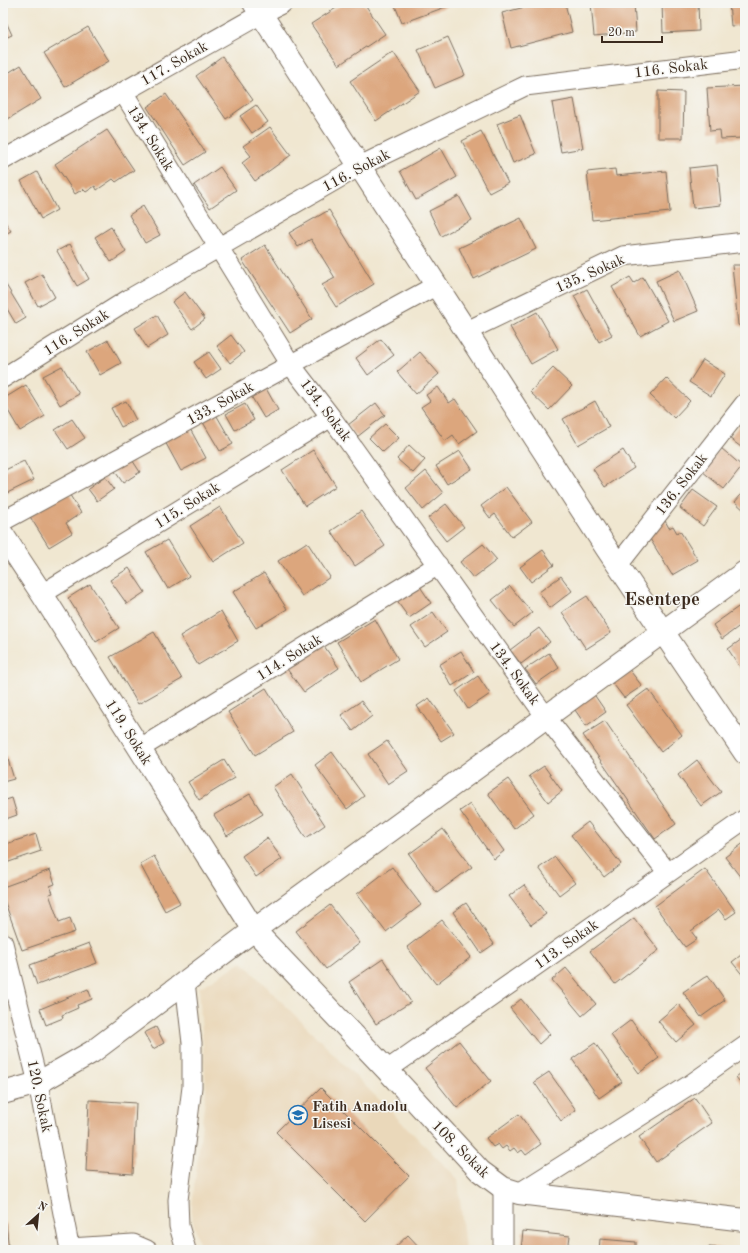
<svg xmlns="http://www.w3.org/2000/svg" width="748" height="1253" font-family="'Old Standard TT',serif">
<rect width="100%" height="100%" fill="#f6f6f2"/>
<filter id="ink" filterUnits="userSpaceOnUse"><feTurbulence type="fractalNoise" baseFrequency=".025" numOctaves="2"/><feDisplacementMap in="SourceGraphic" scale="8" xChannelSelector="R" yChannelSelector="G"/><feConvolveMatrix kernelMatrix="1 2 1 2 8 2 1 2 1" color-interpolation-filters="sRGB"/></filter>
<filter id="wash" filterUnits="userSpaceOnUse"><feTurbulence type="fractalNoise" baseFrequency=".012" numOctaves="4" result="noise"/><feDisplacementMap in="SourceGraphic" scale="16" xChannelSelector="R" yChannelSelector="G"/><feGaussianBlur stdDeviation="0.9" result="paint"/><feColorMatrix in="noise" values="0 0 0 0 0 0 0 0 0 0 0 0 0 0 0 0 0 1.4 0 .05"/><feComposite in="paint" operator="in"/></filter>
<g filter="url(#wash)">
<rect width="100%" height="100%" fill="#f0e7d1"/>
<!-- built -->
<path fill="#ead8ba" d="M242,962L458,1179L465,1250H201L191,1214L206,1090L199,988Z"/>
<g id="blocks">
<!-- building -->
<path fill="#dca67d" d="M344,3H364L385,34L339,65L311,24Z
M394,3H447L448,6L402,23Z
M540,3H565L572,32L511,48L502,13Z
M591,3H634L636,32L594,36Z
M662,3H698L699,31L663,33Z
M729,3H745V25L731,26Z
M3,15L12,35L3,39Z
M88,27L109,61L65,87L44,53Z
M448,37L465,75L435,88L418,50Z
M393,52L420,91L376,121L350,81Z
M222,57L253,100L226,119L196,76Z
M21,65L41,99L3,122V76Z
M745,86V141H742V138L721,139L720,130L710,131L707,88Z
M658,91L684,92L683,138H658Z
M166,94L205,152L185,165L147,107Z
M574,99L583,148L561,152L552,103Z
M256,105L268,122L252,133L240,116Z
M520,115L536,154L513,163L497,124Z
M270,127L291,155L255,181L242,163L251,156L243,146Z
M107,130L134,170L116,182L113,179L97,190L95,186L86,192L83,189L75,194L55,164Z
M481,131L508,183L489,193L462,141Z
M441,148L457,177L416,200L400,171Z
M717,165L721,205L693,208L689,168Z
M220,167L236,190L210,208L194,185Z
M615,169L616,176L666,171L670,212L592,220L587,172Z
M37,172L57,210L41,219L21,181Z
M459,196L472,220L441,236L429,211Z
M143,206L160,235L145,243L129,215Z
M329,210L374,284L336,307L322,285L335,278L311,239L298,247L289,233Z
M521,218L536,249L474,279L459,248Z
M3,219L11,231L3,235Z
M111,227L126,252L111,262L95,237Z
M70,244L89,279L77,286L57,251Z
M265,245L312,319L290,333L242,260Z
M732,265H745V328L738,325Z
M680,270L698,311L674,321L656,281Z
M42,274L55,297L38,306L25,283Z
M630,277L634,283L643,277L668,321L640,336L612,287Z
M3,280L26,318L16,324L3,302Z
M587,289L612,335L599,342L574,296Z
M185,292L205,319L192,329L172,302Z
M537,312L558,349L531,364L510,327Z
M157,315L168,335L147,348L135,328Z
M231,335L244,352L230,363L217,346Z
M381,339L394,355L368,375L356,358Z
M108,340L121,363L100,375L87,352Z
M209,352L221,369L206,379L194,362Z
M420,352L439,374L416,394L397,372Z
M703,360L725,374L711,396L689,382Z
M62,366L79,394L60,405L43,376Z
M553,368L572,386L549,410L530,392Z
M666,378L690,401L674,418L650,395Z
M263,383L278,410L264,418L248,391Z
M26,385L45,416L20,431L3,402V399Z
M438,387L449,403L455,399L477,431L459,444L453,435L445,441L421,407L430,401L426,395Z
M126,401L136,420L121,427L111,408Z
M595,401L609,427L578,445L563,419Z
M376,403L385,415L357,437L348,425Z
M245,404L254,420L235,430L226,414Z
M214,411L233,444L220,451L201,419Z
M745,418V450L729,438Z
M72,419L85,438L68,449L55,430Z
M385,424L399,438L383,452L369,438Z
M188,425L206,458L181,471L163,438Z
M409,445L425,460L413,473L397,459Z
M721,448L742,466L724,489L702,471Z
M313,450L336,486L305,506L282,470Z
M623,450L634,468L605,487L593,469Z
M460,451L472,469L447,484L436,466Z
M129,455L140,472L123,483L112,467Z
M24,461L34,480L3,495V471Z
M426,471L443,493L423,510L406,488Z
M105,477L114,489L97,501L88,489Z
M506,487L532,522L512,537L495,514L490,518L481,506Z
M693,490L717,507L703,526L680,508Z
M745,490V511L735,502Z
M68,492L81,513L66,523L72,533L49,547L29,515Z
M446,504L464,527L446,541L428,518Z
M220,507L243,543L213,562L190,526Z
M361,511L385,546L355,566L331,531Z
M664,519L669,528L673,526L677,533L680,531L698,560L672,575L647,534Z
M167,540L189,576L168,589L146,552Z
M307,542L330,577L302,596L278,561Z
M483,544L497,560L473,578L460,562Z
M543,550L554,565L531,582L520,567Z
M129,568L145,592L127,604L110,580Z
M264,573L287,609L256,628L233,592Z
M561,576L572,591L550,608L539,592Z
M90,584L119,628L96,642L68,598Z
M419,585L431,603L409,618L396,600Z
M510,586L532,613L514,627L492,600Z
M587,596L611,633L586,649L562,612Z
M741,605L745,611V622L722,639L713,625Z
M221,611L238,641L198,665L180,636Z
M433,612L447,632L425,647L411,627Z
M375,619L398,659L361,682L337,642Z
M539,628L550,642L521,664L510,650Z
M154,632L182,679L138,704L110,657Z
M745,637V675L728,649Z
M320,640L339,668L304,692L284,665Z
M461,651L474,672L452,686L439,665Z
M549,653L559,668L536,684L525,669Z
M628,668L642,686L624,698L611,681Z
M478,676L490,694L468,709L456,691Z
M266,688L293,732L255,755L228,712Z
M648,689L682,735L661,752L626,705Z
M593,693L606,712L586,726L573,707Z
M429,698L454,733L441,741L417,706Z
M361,701L372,716L353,731L341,715Z
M605,721L676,824L655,839L583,735Z
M387,741L408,771L388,784L368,754Z
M332,752L364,796L347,809L315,765Z
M7,756L14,779L3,782V757Z
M224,760L235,778L199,800L188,782Z
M697,760L721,792L701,806L678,775Z
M544,766L562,791L548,802L529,776Z
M292,774L325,825L306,838L273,787Z
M508,779L534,814L514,829L488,793Z
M250,794L263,814L227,836L214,815Z
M12,798L17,815L3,820V801Z
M470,804L504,851L494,859L460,811Z
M588,822L621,864L604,877L571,835Z
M443,829L472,867L437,893L409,854Z
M36,834L41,851L3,864V845Z
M267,838L282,859L256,877L242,856Z
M745,842V883L725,857Z
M154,856L180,903L165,911L140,864Z
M555,857L575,883L559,895L539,868Z
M392,867L421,905L386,932L357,894Z
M705,869L736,912L726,919L719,910L691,931L697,939L685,947L655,906Z
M50,870L55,884L50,886L53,893L49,894L59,922L70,918L75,932L22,950L3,897V887Z
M524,885L546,914L531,925L509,896Z
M466,903L494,944L481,953L453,912Z
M330,905L360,943L326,969L296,931Z
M634,918L659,950L615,984L590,951Z
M442,920L471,957L436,984L407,947Z
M89,943L97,963L37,985L30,965Z
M745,952V978L732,962Z
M383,959L411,1002L376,1024L349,982Z
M566,968L596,1004L582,1016L552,980Z
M708,975L725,1000L701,1017L683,992Z
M88,989L92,999L77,1005L78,1008L62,1015L63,1018L46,1025L40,1009Z
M521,999L550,1034L539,1044L510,1008Z
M678,1004L696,1025L676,1042L658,1021Z
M631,1020L659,1058L639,1073L611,1035Z
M156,1027L164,1043L153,1049L144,1033Z
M459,1041L491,1081L457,1108L425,1068Z
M595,1043L622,1082L599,1098L572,1059Z
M745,1070V1089L736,1077Z
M549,1072L576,1110L561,1121L534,1082Z
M321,1088L409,1176L365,1221L276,1132Z
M695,1098L712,1123L656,1162L639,1137Z
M89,1100L136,1103L133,1174L86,1171Z
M519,1114L541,1144L526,1155L522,1150L518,1153L514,1148L510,1151L506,1146L502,1149L498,1144L493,1147L486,1138Z
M3,1223H6L9,1250H3Z
M523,1231L570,1236L568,1250H521Z
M408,1235L422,1250H392Z
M600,1239L636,1242V1250H599Z
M709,1247L729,1249V1250H708Z"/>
</g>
</g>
<g filter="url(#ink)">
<use href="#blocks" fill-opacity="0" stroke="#7a6c5d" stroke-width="1"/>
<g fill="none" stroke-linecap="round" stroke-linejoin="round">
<!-- minor casing -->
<g stroke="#7a6c5d" stroke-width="21">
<path id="minor" d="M123,92L291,365L331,417L546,717L668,873
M3,160L261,14L283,3
M467,331L623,256L745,242
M3,378L129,299L360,166L525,86L745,59
M3,521L437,285
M618,565L745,403
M42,594L331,417
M139,749L438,565
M3,943L38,1083L70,1250
M185,982L192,1043V1087L178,1200L179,1226L186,1250
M387,1070L745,819
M519,1193L691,1084L745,1046
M70,1248L133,1244L147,1250
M503,1250V1188"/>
</g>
<!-- tertiary casing -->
<g stroke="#7a6c5d" stroke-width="24">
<path id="tertiary" d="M3,535L42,594L254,930L387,1070L480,1171L503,1188L519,1193L745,1220
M3,1093L38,1083L92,1052L254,930L745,572"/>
</g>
<!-- secondary casing -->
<g stroke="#7a6c5d" stroke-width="24">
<path id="secondary" d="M254,3L607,549L745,753"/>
</g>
<!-- minor -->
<use href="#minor" stroke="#fff" stroke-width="19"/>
<!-- tertiary -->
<use href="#tertiary" stroke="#fff" stroke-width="22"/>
<!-- secondary -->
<use href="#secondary" stroke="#fff" stroke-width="22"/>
</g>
</g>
<!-- icons -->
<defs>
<g id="school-ring" transform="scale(1)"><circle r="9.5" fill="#f6f6f2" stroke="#1f6fb2" stroke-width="1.5"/><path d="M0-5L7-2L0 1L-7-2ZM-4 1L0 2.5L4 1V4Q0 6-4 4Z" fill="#1f6fb2"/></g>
</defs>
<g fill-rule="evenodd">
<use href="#school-ring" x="298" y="1115"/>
</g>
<g text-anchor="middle" stroke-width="3" stroke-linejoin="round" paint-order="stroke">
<!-- street labels -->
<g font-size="15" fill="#3b2a1e" stroke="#f6f6f2">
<text transform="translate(174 63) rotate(-30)" y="5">117. Sokak</text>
<text transform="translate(671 68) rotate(-7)" y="5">116. Sokak</text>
<text transform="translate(151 138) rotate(58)" y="5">134. Sokak</text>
<text transform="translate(356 170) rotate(-28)" y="5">116. Sokak</text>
<text transform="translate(590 273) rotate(-24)" y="5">135. Sokak</text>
<text transform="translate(76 332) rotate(-32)" y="5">116. Sokak</text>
<text transform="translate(220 403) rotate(-29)" y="5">133. Sokak</text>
<text transform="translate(326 410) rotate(53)" y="5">134. Sokak</text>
<text transform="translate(681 484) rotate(-52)" y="5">136. Sokak</text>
<text transform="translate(187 505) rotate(-32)" y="5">115. Sokak</text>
<text transform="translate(289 657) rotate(-32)" y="5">114. Sokak</text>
<text transform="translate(515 673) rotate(54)" y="5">134. Sokak</text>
<text transform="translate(129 732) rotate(58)" y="5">119. Sokak</text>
<text transform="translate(566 944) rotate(-35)" y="5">113. Sokak</text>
<text transform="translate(40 1096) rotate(78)" y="5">120. Sokak</text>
<text transform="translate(461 1149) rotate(45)" y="5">108. Sokak</text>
</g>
<!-- poi labels -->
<g font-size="15" font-weight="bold" fill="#3b2a1e" stroke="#f6f6f2" text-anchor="start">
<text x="312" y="1111">Fatih Anadolu<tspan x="312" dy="17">Lisesi</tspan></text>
</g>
<!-- district labels -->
<g font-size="19" font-weight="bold" fill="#3b2a1e" stroke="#f6f6f2">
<text x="662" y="605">Esentepe</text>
</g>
</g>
<!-- margin -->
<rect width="748" height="1253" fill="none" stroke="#f6f6f2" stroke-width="16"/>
<!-- north arrow -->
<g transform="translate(38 1215) rotate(27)" stroke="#f6f6f2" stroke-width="3" paint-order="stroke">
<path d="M0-3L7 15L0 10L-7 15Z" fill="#3b2a1e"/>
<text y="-6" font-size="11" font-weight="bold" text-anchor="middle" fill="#3b2a1e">N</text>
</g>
<!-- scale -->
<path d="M602 36v6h60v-6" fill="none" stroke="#3b2a1e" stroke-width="2"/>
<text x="608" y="36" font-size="12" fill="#3b2a1e" stroke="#f6f6f2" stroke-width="3" paint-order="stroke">20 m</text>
</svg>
